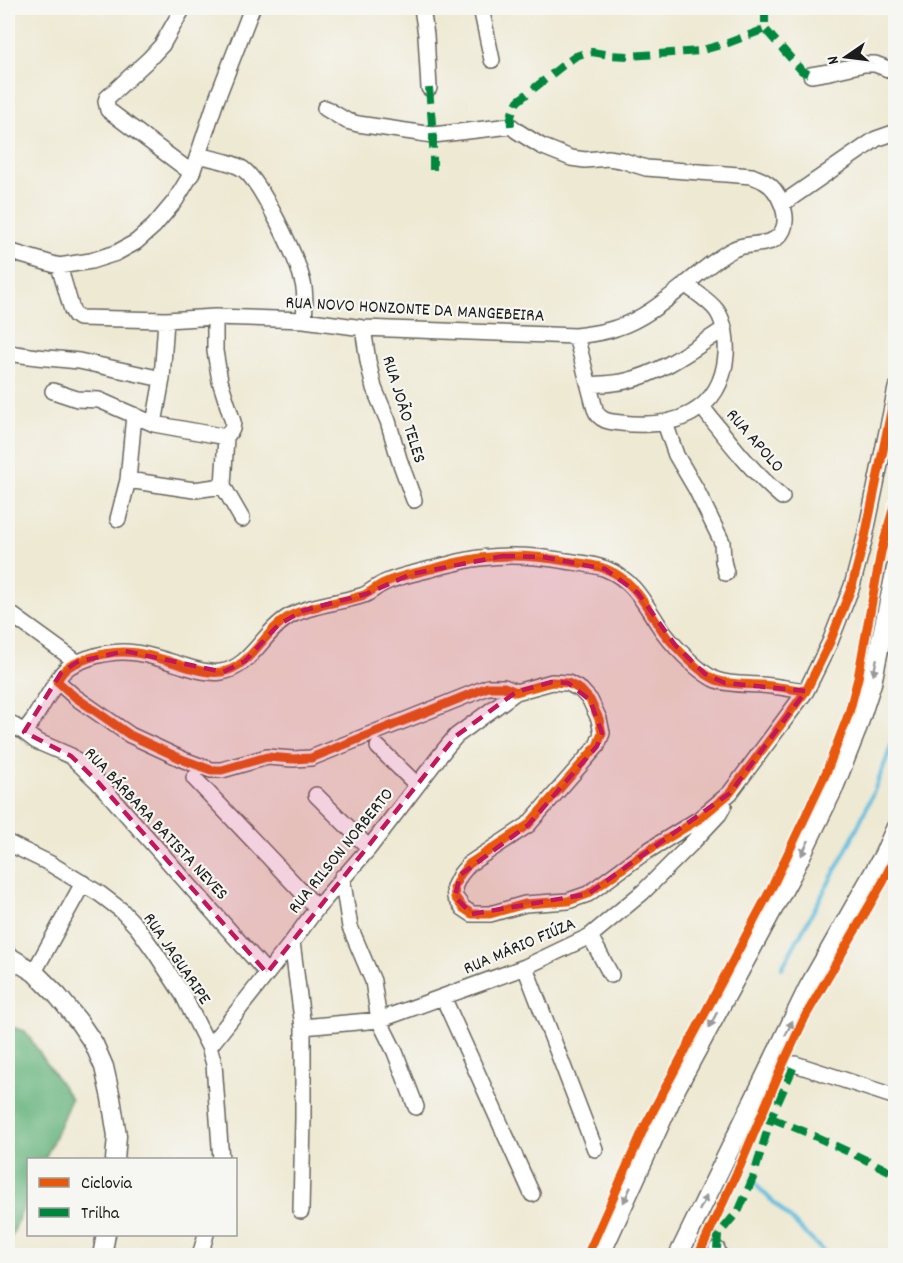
<svg xmlns="http://www.w3.org/2000/svg" width="903" height="1263" font-family="Dekko,sans-serif">
<rect width="100%" height="100%" fill="#f6f6f2"/>
<filter id="ink" filterUnits="userSpaceOnUse"><feTurbulence type="fractalNoise" baseFrequency=".0167" numOctaves="2"/><feDisplacementMap in="SourceGraphic" scale="12" xChannelSelector="R" yChannelSelector="G"/><feConvolveMatrix kernelMatrix="1 2 1 2 8 2 1 2 1" color-interpolation-filters="sRGB"/></filter>
<filter id="wash" filterUnits="userSpaceOnUse"><feTurbulence type="fractalNoise" baseFrequency=".008" numOctaves="4" result="noise"/><feDisplacementMap in="SourceGraphic" scale="24" xChannelSelector="R" yChannelSelector="G"/><feGaussianBlur stdDeviation="1.35" result="paint"/><feColorMatrix in="noise" values="0 0 0 0 0 0 0 0 0 0 0 0 0 0 0 0 0 1.4 0 .05"/><feComposite in="paint" operator="in"/></filter>
<g filter="url(#wash)">
<rect width="100%" height="100%" fill="#eee9d3"/>
<!-- forest -->
<path fill="#66b37d" stroke="#41684c" stroke-width="1.5" d="M8,1026L25,1031L71,1099L45,1159L28,1160V1197L8,1245Z"/>
<g fill="none" stroke-linecap="round" stroke-linejoin="round">
<!-- stream -->
<path stroke="#5fbddd" stroke-width="4" d="M782,968C823,891 871,815 896,730
M753,1178L758,1187L828,1256"/>
</g>
</g>
<g filter="url(#ink)">
<g fill="none" stroke-linecap="round" stroke-linejoin="round">
<!-- minor casing -->
<g stroke="#66645c" stroke-width="18">
<path id="minor" d="M183,8L162,45L149,59L107,98L106,101L108,110L192,173
M422,8L426,35L429,88
M481,8L492,60
M811,75L829,72L864,64H875L896,72
M198,155C212,159 231,161 243,169C261,182 298,259 303,283C306,295 305,308 304,320
M782,204L876,139L896,132
M8,251L59,266L91,261L116,253L136,242L154,226L175,201L192,173L216,101L252,8
M59,266L72,310L75,315L79,318L166,320L215,317L304,320L363,328L576,336C590,334 603,333 616,328C642,320 665,301 686,284C701,272 716,258 734,249C749,241 774,249 783,230C790,215 778,189 765,182C761,179 756,178 752,176L646,168L621,160L608,158L585,160L571,158L541,146L517,131L511,126L433,135L358,124L347,121L325,108
M215,317V351L220,381L233,422L232,429L226,437L223,486L242,519
M363,328L368,361L374,388L388,421L399,459L414,500
M576,336L595,409C599,421 610,422 621,423C673,429 721,414 726,355C727,341 725,323 717,311C710,301 695,292 685,284
M8,353L37,357L79,361L162,379
M589,385C601,384 614,384 626,381C662,373 693,349 724,329
M53,391L77,399L99,400L154,424L226,437
M702,407C727,439 751,471 782,497
M665,423L676,455L696,489L722,542L723,561L726,573
M154,424L162,379L166,320
M128,480L194,490L223,486
M118,519L128,480L134,415
M8,612L77,662
M57,681L33,720L24,732L36,741L71,756L98,782L267,973
M806,691L730,793L699,819L641,855L588,894L568,901L525,904L490,914H472L463,908L455,897L454,887L460,875L469,864L528,825L597,746L602,733L599,719L590,700L581,690L568,683L552,682L516,692L504,687H488L311,758L293,759L267,757L222,770H211L184,760L130,735L75,697L57,681C65,666 73,664 89,658C125,646 146,654 181,665C194,669 208,674 221,672C251,668 264,630 290,616C313,604 340,603 364,595C371,592 377,586 384,583C398,576 416,573 431,569C447,565 464,560 480,558C509,554 538,556 566,561C579,563 593,564 606,569C633,580 643,601 658,624C668,641 698,672 716,680C730,685 746,684 761,685C776,686 791,689 806,691L830,642L852,586L865,537L896,388
M8,722L24,732
M378,747L417,785
M194,778L317,908
M316,795L369,848
M8,843L49,863L100,894L121,910L137,927L157,955L183,995L209,1047L214,1064L221,1160
M342,877L350,927L373,981L379,1020L395,1052L416,1107
M590,936L611,975
M292,942L303,1027V1118L301,1211
M525,967L595,1149
M34,972L83,883
M443,997L532,1194
M303,1027L379,1020L525,967L590,936L643,892L690,845L719,814L724,805
M209,1047L292,942L317,908L369,848L445,749L456,736L516,692
M795,1064L896,1097
M717,1249L719,1256
M200,1256L206,1234"/>
</g>
<!-- major casing -->
<g stroke="#66645c" stroke-width="21">
<path id="major" d="M8,956L34,972L57,995L79,1022L94,1044L104,1067L111,1098L117,1136L115,1160
M102,1256L106,1234
M600,1256L677,1087L792,874L833,790L856,732L872,683L896,568
M678,1256L808,988L883,856L896,827"/>
</g>
<!-- minor -->
<use href="#minor" stroke="#fff" stroke-width="15"/>
<!-- major -->
<use href="#major" stroke="#fff" stroke-width="18"/>
<!-- quiet -->
<path stroke="#00873e" stroke-width="8" stroke-dasharray="15 8" stroke-linecap="butt" d="M765,8V29L802,71L811,75
M429,88L433,135V170
M511,126C510,115 513,109 518,101L562,66L576,56L585,53L592,52L610,55L630,56L699,51L728,43L765,29
M771,1118L808,1133L896,1174
M717,1249L718,1235L739,1210L753,1178L771,1118L795,1064"/>
<!-- cycleway casing -->
<g stroke="#f6f6f2" stroke-width="13">
<path id="cycleway" d="M806,691L730,793L699,819L641,855L588,894L568,901L525,904L490,914H472L463,908L455,897L454,887L460,875L469,864L528,825L597,746L602,733L599,719L590,700L581,690L568,683L552,682L516,692L504,687H488L311,758L293,759L267,757L222,770H211L184,760L130,735L75,697L57,681C65,666 73,664 89,658C125,646 146,654 181,665C194,669 208,674 221,672C251,668 264,630 290,616C313,604 340,603 364,595C371,592 377,586 384,583C398,576 416,573 431,569C447,565 464,560 480,558C509,554 538,556 566,561C579,563 593,564 606,569C633,580 643,601 658,624C668,641 698,672 716,680C730,685 746,684 761,685C776,686 791,689 806,691L830,642L852,586L865,537L896,388
M587,1256L644,1128L773,885L826,773L849,713L858,678L881,552L896,499
M698,1256L741,1164L783,1064L805,1017L883,882L896,855"/>
</g>
<!-- cycleway -->
<use href="#cycleway" stroke="#e8590c" stroke-width="9"/>
</g>
<!-- one-way arrows -->
<defs><path id="oneway-solid" d="M-6-.8H1V-3.2L6.5 0L1 3.2V.8H-6Z" transform="scale(1.5)"/></defs>
<g fill="#999">
<use href="#oneway-solid" transform="translate(875 667) rotate(102)"/>
<use href="#oneway-solid" transform="translate(805 848) rotate(116)"/>
<use href="#oneway-solid" transform="translate(713 1020) rotate(118)"/>
<use href="#oneway-solid" transform="translate(789 1028) rotate(-64)"/>
<use href="#oneway-solid" transform="translate(627 1195) rotate(115)"/>
<use href="#oneway-solid" transform="translate(703 1203) rotate(-64)"/>
</g>
</g>
<!-- marked area -->
<path fill="#c2185b" fill-opacity="0.2" stroke="#c2185b" stroke-width="4.5" stroke-dasharray="12 8" stroke-linejoin="round" d="M503,556L543,557L605,569L638,593L675,645L705,674L725,683L806,691L730,793L588,894L472,914L455,897L460,875L528,825L597,746L602,733L590,700L568,683L552,682L516,692L456,736L267,973L98,782L71,756L24,732L61,673L77,662L125,651L223,672L245,661L278,625L302,611L366,594L411,574Z"/>
<g text-anchor="middle" stroke-width="4.5" stroke-linejoin="round" paint-order="stroke">
<!-- street labels -->
<g font-size="18" fill="#1c1c1c" stroke="#f6f6f2">
<text transform="translate(415 308) rotate(3)" y="6">RUA NOVO HONZONTE DA MANGEBEIRA</text>
<text transform="translate(405 409) rotate(73)" y="6">RUA JOÃO TELES</text>
<text transform="translate(756 440) rotate(49)" y="6">RUA APOLO</text>
<text transform="translate(157 823) rotate(47)" y="6">RUA BÁRBARA BATISTA NEVES</text>
<text transform="translate(340 850) rotate(-51)" y="6">RUA RILSON NORBERTO</text>
<text transform="translate(519 945) rotate(-23)" y="6">RUA MÁRIO FIÚZA</text>
<text transform="translate(178 958) rotate(56)" y="6">RUA JAGUARIPE</text>
</g>
</g>
<!-- margin -->
<rect width="903" height="1263" fill="none" stroke="#f6f6f2" stroke-width="30"/>
<!-- legend -->
<rect x="27" y="1158" width="210" height="78" fill="#f6f6f2" stroke="#9f9f9c" stroke-width="1.5"/>
<rect x="39" y="1178" width="30" height="9" fill="#e8590c" stroke="#9f9f9c" stroke-width="1.5"/>
<text x="81" y="1188" font-size="18" fill="#1c1c1c">Ciclovia</text>
<rect x="39" y="1208" width="30" height="9" fill="#00873e" stroke="#9f9f9c" stroke-width="1.5"/>
<text x="81" y="1218" font-size="18" fill="#1c1c1c">Trilha</text>
<!-- north arrow -->
<g transform="translate(846 57) rotate(256)" stroke="#f6f6f2" stroke-width="4.5" paint-order="stroke">
<path d="M0-4.5L10 22L0 15L-10 22Z" fill="#1c1c1c"/>
<text y="-9" font-size="16" font-weight="bold" text-anchor="middle" fill="#1c1c1c">N</text>
</g>
</svg>
